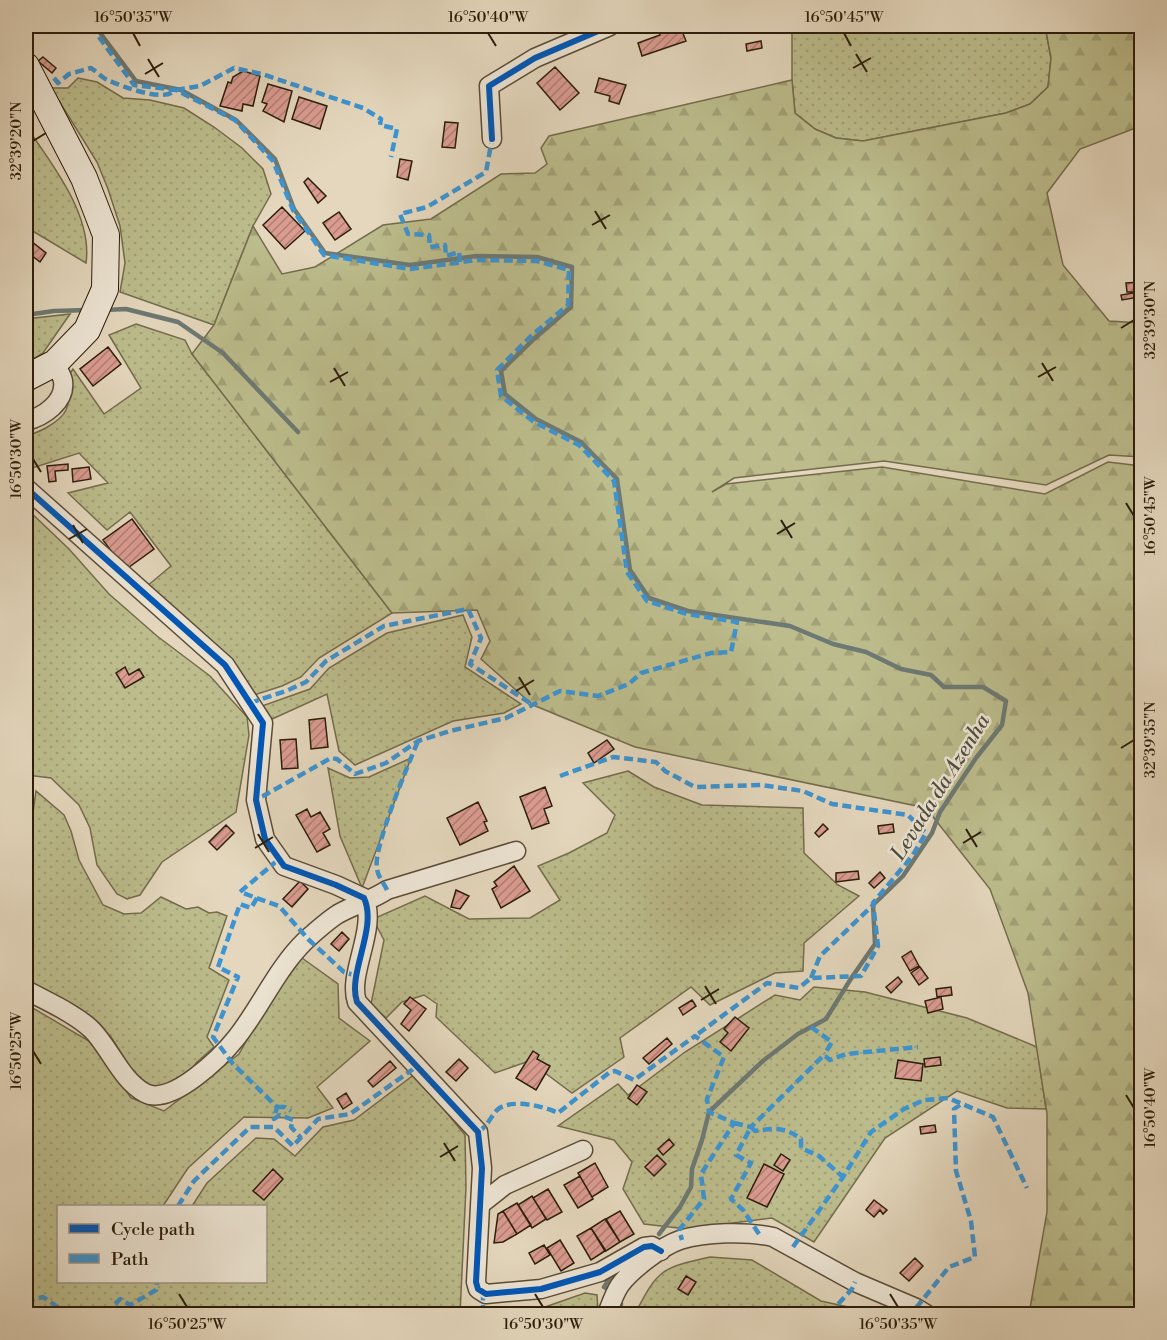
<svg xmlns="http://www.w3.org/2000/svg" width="1167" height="1340" font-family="'Libre Bodoni',serif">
<defs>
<pattern id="grass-dots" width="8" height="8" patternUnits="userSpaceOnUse" patternTransform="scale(1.5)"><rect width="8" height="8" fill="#bcbc8c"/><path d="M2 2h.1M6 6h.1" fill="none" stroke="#a2a177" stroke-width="1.8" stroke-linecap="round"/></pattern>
<pattern id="forest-firs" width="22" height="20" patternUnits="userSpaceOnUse" patternTransform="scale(1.5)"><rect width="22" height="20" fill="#bcbc8c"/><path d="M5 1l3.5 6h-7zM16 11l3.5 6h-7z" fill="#a2a177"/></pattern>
<pattern id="building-hatch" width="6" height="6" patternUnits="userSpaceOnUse" patternTransform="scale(1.5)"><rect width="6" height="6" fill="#da9b90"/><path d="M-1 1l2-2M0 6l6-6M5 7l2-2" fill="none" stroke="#b17e74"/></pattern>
</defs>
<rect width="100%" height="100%" fill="#e4d7bd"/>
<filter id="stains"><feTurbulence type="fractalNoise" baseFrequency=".00333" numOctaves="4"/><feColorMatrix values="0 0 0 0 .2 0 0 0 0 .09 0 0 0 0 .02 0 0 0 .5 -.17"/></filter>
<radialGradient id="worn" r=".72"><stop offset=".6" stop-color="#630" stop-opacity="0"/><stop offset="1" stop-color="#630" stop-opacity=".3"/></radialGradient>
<!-- grass -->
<path fill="url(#grass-dots)" stroke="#746c4c" stroke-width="1.5" d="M792,26H1045L1051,58L1048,87L1030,104L1006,113L863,141L836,138L815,129L795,113L792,80Z
M78,78L97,82L123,98L150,100L184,108L214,127L242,148L263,169L271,194L253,226L214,325L120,292L125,263L120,226L108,189L97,162L51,88H68Z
M26,126C51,163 93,215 86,263L26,227Z
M70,314L43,353L26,364V319Z
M136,324L185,340L192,354L392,613L319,658L301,677L282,686L254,695L146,587L171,566L130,512L107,530L68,493L108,483L79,453L26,470V435C38,434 61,421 66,410C70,400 69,386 68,376L73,369L104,414L141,388L109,335Z
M26,508L69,549L109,594L157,636L210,676L247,717L249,735L236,812L162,862L140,895L127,899L117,894L97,865L90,828L79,805L51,778L27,775L32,820L36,791L64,815L71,831L79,860L103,905L124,914L141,913L161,897L186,909L198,907L209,913L217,912L227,916L209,968L229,980L207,1037L214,1047L196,1063L188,1077L174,1087L151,1088L139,1081L111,1037L91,1019L26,981Z
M463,615L472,637L465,667L521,704L504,713L453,721L355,765L339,751L327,694L270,720L259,707L310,689L329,668L387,633Z
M411,758L362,888L340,836L328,768L350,778L369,777Z
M628,771L654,787L702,805L803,808L804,853L838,885L859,896L804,943L803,971L775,973L710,1005L691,987L620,1038L624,1057L572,1093L529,1061L495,1073L436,1017L437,1004L424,995L402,1002L386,1018L371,1004L384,940L373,919L425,896L469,919L530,918L560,900L538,866L569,853L607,833L615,815L583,783Z
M302,958L338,984L339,1018L370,1041L317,1087L333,1108L308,1118L244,1117L188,1168L163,1206H58V1282H266V1206H192L207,1183L256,1138L274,1139L295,1156L323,1127L354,1120L415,1074L465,1135L466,1187L460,1314H29L26,1232V1004L94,1044L131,1098L164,1111L239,1054L266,1005Z
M814,987L865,992L967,1018L1037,1047L1046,1109L1007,1108L957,1091L885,1138L814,1242L772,1218L687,1229L644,1224L623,1189L632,1162L614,1140L558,1126L618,1084L628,1095L685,1052L775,995L800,1000Z
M710,1257L752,1260L821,1301L866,1311L871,1314H635C658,1269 661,1268 710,1257Z
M585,1293L597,1295L598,1311L595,1314H509L545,1307Z"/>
<!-- forest -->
<path fill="url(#forest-firs)" stroke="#746c4c" stroke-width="1.5" d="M1045,26H1141V126L1080,149L1047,193L1063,265L1109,321L1141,323V457L1109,455L1046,485L884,461L734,478L712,492L726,484L882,467L1045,494L1108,462L1141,466V1314H1029L1047,1212V1114L1028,993L990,889L926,808L635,747L533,705L481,659L490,641L477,610L392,613L192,354L214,325L253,226L282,274L315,267L383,225L431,219L501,174L535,173L547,164L541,148L549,136L792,80L795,113L815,129L836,138L863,141L1006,113L1030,104L1048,87L1051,58Z"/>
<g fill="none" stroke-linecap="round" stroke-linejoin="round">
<!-- stream -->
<path stroke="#6d7973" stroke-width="4.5" d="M95,26L136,81L181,90L236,120L275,159L294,209L325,253L410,265L476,256L537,257L572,267L571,307L534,339L501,371L505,394L536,419L581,442L617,479L630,570L649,598L688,611L790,626L833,644L866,652L901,669L931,675L944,687H983L1006,701L1002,725L976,758L940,812L932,833L903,876L873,905L875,944L852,977L826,1019L798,1034L764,1060L709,1112L702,1140L692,1169L691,1187L680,1207L659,1234
M105,310L126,309L178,322L223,353L298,432
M26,315L54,311L88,310
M607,1289L604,1287L614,1272
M618,1314L621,1304"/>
</g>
<!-- building -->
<path fill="url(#building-hatch)" stroke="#2c1d0b" stroke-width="1.5" d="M658,26H691V28L682,31L686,41L642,56L638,43L660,35Z
M761,41L762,48L747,51L746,44Z
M43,57L56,68L52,73L38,61Z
M555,67L579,93L560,110L537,83Z
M243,71L260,76L253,106L243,104L242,111L220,106L228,82L231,83L233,77Z
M599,78L626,85L619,104L609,101L610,96L595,92Z
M268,84L292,91L284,122L263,111L267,104L262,102Z
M299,97L327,106L320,129L292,119Z
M445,122L458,123L455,148L442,147Z
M400,159L412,161L408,180L397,177Z
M308,178L326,196L318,203L304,182Z
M282,207L305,231L285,249L263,225Z
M339,212L351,229L335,240L323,223Z
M31,241L46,253L40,262L26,251Z
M1142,282V292H1127L1126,283Z
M1139,292L1140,297L1122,300L1121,295Z
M108,347L121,364L93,386L80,369Z
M68,464V470L55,471L56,481L49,482L47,466Z
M89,467L91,479L73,482L72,469Z
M132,519L154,549L125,570L103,540Z
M125,667L129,675L139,669L144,677L125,688L116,673Z
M325,718L328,747L311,749L309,720Z
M296,739L298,768L282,769L280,740Z
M607,740L614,749L594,763L588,753Z
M545,787L552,806L544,809L549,823L532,829L520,797Z
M478,802L487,821L484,822L488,831L460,845L447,818Z
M307,809L311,817L320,812L330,829L323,833L330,845L317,852L296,815Z
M823,824L828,829L819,837L815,833Z
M893,824L894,832L879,834L878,826Z
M226,825L234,833L217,850L209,842Z
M514,866L530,891L501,908L492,889L497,886L494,882Z
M858,871L859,879L836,882V873Z
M880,872L885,878L874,888L869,883Z
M300,881L308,889L292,907L283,899Z
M456,890L469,896L460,909L451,907Z
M342,932L349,939L339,951L331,944Z
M911,951L919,966L910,971L902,957Z
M920,967L928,978L919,985L911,973Z
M898,977L902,982L891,993L886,987Z
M951,987L952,995L937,997L936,989Z
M410,997L426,1009L409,1031L401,1024L411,1010L404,1004Z
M941,997L943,1009L928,1013L925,1001Z
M692,1000L696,1006L683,1015L679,1008Z
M735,1017L749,1028L731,1051L720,1042L728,1033L724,1029Z
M667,1038L672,1044L649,1064L643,1058Z
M533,1051L539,1055L537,1059L550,1066L536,1090L516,1078Z
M940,1057L941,1065L925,1067L924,1059Z
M459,1059L468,1068L456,1081L446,1072Z
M898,1060L923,1064L921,1081L895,1078Z
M390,1061L396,1068L373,1087L368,1081Z
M637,1085L647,1092L637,1105L628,1098Z
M346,1093L352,1103L343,1109L337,1099Z
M935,1125L936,1132L921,1134L920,1127Z
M669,1139L674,1145L663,1155L658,1149Z
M781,1154L790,1160L783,1171L774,1165Z
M657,1155L666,1164L654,1176L645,1167Z
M595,1163L608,1187L592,1197L578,1173Z
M764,1164L784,1174L767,1207L747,1198Z
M273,1169L283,1179L264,1200L253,1191Z
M580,1176L593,1199L578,1208L564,1185Z
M548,1189L562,1212L547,1220L533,1198Z
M532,1196L546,1219L532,1228L518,1205Z
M874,1200L887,1210L883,1214L880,1210L874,1217L866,1210Z
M517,1203L531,1225L517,1234L503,1211Z
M503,1211L517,1234L503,1242L494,1243L498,1214Z
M620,1211L634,1234L620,1242L606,1219Z
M605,1219L620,1242L606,1251L591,1228Z
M591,1228L605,1251L591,1260L577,1236Z
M560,1240L574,1263L561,1271L547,1248Z
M544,1245L550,1255L535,1264L529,1253Z
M915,1258L923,1266L909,1281L900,1273Z
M686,1276L696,1282L688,1295L678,1289Z"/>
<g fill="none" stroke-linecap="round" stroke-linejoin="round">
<!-- minor casing -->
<g stroke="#5a4c38" stroke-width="21">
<path id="minor" d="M492,139L489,86L535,58L610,26
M26,421C43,417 66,402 63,381C62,375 57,368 55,363
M26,488L225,665L263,723L256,800L265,839L284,866L336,885L364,898C378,928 347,974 357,1002L478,1132L482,1168L476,1282L478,1289L486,1294L541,1289L600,1272L644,1247L652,1246L661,1251
M26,990C46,1001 76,1014 92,1030C110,1048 121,1080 145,1093C171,1107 222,1056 237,1037C262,1005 277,968 306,940C316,931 327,921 338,914C354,905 372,900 387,890L516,851
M481,1204L505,1185L583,1150
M607,1314C611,1304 614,1294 620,1285C631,1270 662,1246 680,1240C706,1232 746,1231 773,1237L855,1282L916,1308L926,1314"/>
</g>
<!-- secondary casing -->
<g stroke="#2c1d0b" stroke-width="28">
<path id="secondary" d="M26,66L84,178L106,235L105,289L87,330L55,363L26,378"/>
</g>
<!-- minor -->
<use href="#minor" stroke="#ede5d4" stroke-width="18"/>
<!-- secondary -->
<use href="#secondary" stroke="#ede5d4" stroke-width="26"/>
<!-- quiet -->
<path stroke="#3c94d2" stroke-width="4.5" stroke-dasharray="9 4.5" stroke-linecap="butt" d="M91,26L134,85L176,90L235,120L273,161L293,210L324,255L410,269L477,260L537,261L569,270L568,305L531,336L497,370L501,396L534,422L579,445L614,481L627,572L647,601L687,614L737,622L731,652L711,653L641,673L629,684L598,696L560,691L506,718L450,731L418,741L386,763L355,774L337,759L331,758L256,800
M54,78L58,83L69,74L91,68C97,72 103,79 110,81C124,87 163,102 174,91
M176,90L200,86L234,68L262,74L363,108L381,119L380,125L397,129L391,157
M460,262L459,252L446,256L445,245L430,247L429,235L408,234L400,214L427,207L486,172L492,139
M250,703L286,691L306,682L326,661L384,626L468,609L481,638L470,664L533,705
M560,776L613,757L656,762L665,771L695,787L761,785L803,791L832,804L908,815L926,833L913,855L873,903L878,946L861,976L811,978L799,988L767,983L695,1036
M278,860L240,892L279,906L308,939L344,972L357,976
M387,890C384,883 378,877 377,869C372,850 409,763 418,741
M257,898L251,908L240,904L218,967L238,977L213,1037L233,1064L277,1107L274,1119L280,1115L293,1120L291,1127L301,1138
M811,978L820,956L873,905
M811,1027L832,1042L824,1055
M277,1107H285L291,1111
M734,1123L751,1127L824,1055L830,1060L846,1054L918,1047
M478,1132C487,1127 490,1118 497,1110C510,1098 544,1106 558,1113L610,1072L615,1071L634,1080L695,1036L724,1057L707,1099L709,1112L734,1123L701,1174L704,1199L679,1230L682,1240
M178,1206L194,1181L250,1127H274L293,1146L318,1119L350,1114L416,1067
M759,1234L743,1210L731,1199L751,1163L736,1155L751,1127L755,1131C775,1128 785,1127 801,1139V1148L819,1156L843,1177
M793,1247L843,1177L871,1132L904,1109L924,1100L948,1098L993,1117L1027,1188
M26,1302L43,1297L62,1310L78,1314
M916,1308L949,1267L975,1257L971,1221L956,1171L954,1109L960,1105
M106,1314L120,1299L130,1305L156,1290L157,1282
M483,1314V1293
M829,1314L852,1289L855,1282"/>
<!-- cycleway casing -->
<g stroke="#ede5d4" stroke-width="10">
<path id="cycleway" d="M492,139L489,86L535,58L610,26
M26,488L225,665L263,723L256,800L265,839L284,866L336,885L364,898C378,928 347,974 357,1002L478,1132L482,1168L476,1282L478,1289L486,1294L541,1289L600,1272L644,1247L652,1246L661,1251"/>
</g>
<!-- cycleway -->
<use href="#cycleway" stroke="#0057b8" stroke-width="6"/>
</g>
<!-- ticks -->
<path fill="none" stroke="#2c1d0b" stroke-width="2" d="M133,33L140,46M488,33L496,46M844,33L851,46M856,54L867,72M148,59L159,77M853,68L871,58M145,74L163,63M33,141L46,133M595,211L606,229M592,225L610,215M1121,328L1134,320M1042,363L1053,381M334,368L345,386M1038,377L1056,367M330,382L348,372M33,459L41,472M1126,503L1134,516M781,520L792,538M73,525L83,543M777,534L795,523M69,539L87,529M519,677L530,695M516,691L534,680M1121,748L1134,740M966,829L977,847M258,834L269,852M963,843L981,832M255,848L273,837M705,986L716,1004M701,1000L719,989M33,1051L41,1064M1126,1095L1134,1108M444,1143L455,1161M440,1157L458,1146M179,1294L187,1307M535,1294L543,1307M890,1294L898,1307"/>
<g text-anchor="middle" stroke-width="5" stroke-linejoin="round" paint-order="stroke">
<!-- water labels -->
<g font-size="21" font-style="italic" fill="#4c4b3f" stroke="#ede5d4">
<text transform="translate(940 787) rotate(-58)" y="7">Levada da Azenha</text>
</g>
</g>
<!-- margin -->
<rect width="1167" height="1340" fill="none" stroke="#e4d7bd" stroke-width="66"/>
<!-- legend -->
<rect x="57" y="1205" width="210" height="78" fill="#ede5d4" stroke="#a09584" stroke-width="1.5"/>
<rect x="69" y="1224" width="30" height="9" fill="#0057b8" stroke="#a09584" stroke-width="1.5"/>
<text x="111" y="1235" font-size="18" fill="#2c1d0b">Cycle path</text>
<rect x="69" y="1254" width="30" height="9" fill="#3c94d2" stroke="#a09584" stroke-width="1.5"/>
<text x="111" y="1265" font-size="18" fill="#2c1d0b">Path</text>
<rect x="33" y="33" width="1101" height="1274" fill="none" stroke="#2c1d0b" stroke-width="2"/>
<g font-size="15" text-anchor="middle" fill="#2c1d0b">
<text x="133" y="22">16°50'35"W</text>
<text x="488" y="22">16°50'40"W</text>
<text x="844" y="22">16°50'45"W</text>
<text transform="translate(16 141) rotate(-90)" y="5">32°39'20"N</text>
<text transform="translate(1150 320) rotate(-90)" y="5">32°39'30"N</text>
<text transform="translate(16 459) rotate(-90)" y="5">16°50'30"W</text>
<text transform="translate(1150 516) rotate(-90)" y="5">16°50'45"W</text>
<text transform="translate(1150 740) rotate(-90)" y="5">32°39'35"N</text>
<text transform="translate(16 1051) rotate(-90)" y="5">16°50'25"W</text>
<text transform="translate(1150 1108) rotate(-90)" y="5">16°50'40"W</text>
<text x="187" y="1329">16°50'25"W</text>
<text x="543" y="1329">16°50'30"W</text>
<text x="898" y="1329">16°50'35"W</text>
</g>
<rect width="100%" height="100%" filter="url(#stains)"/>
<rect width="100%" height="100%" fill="url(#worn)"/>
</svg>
